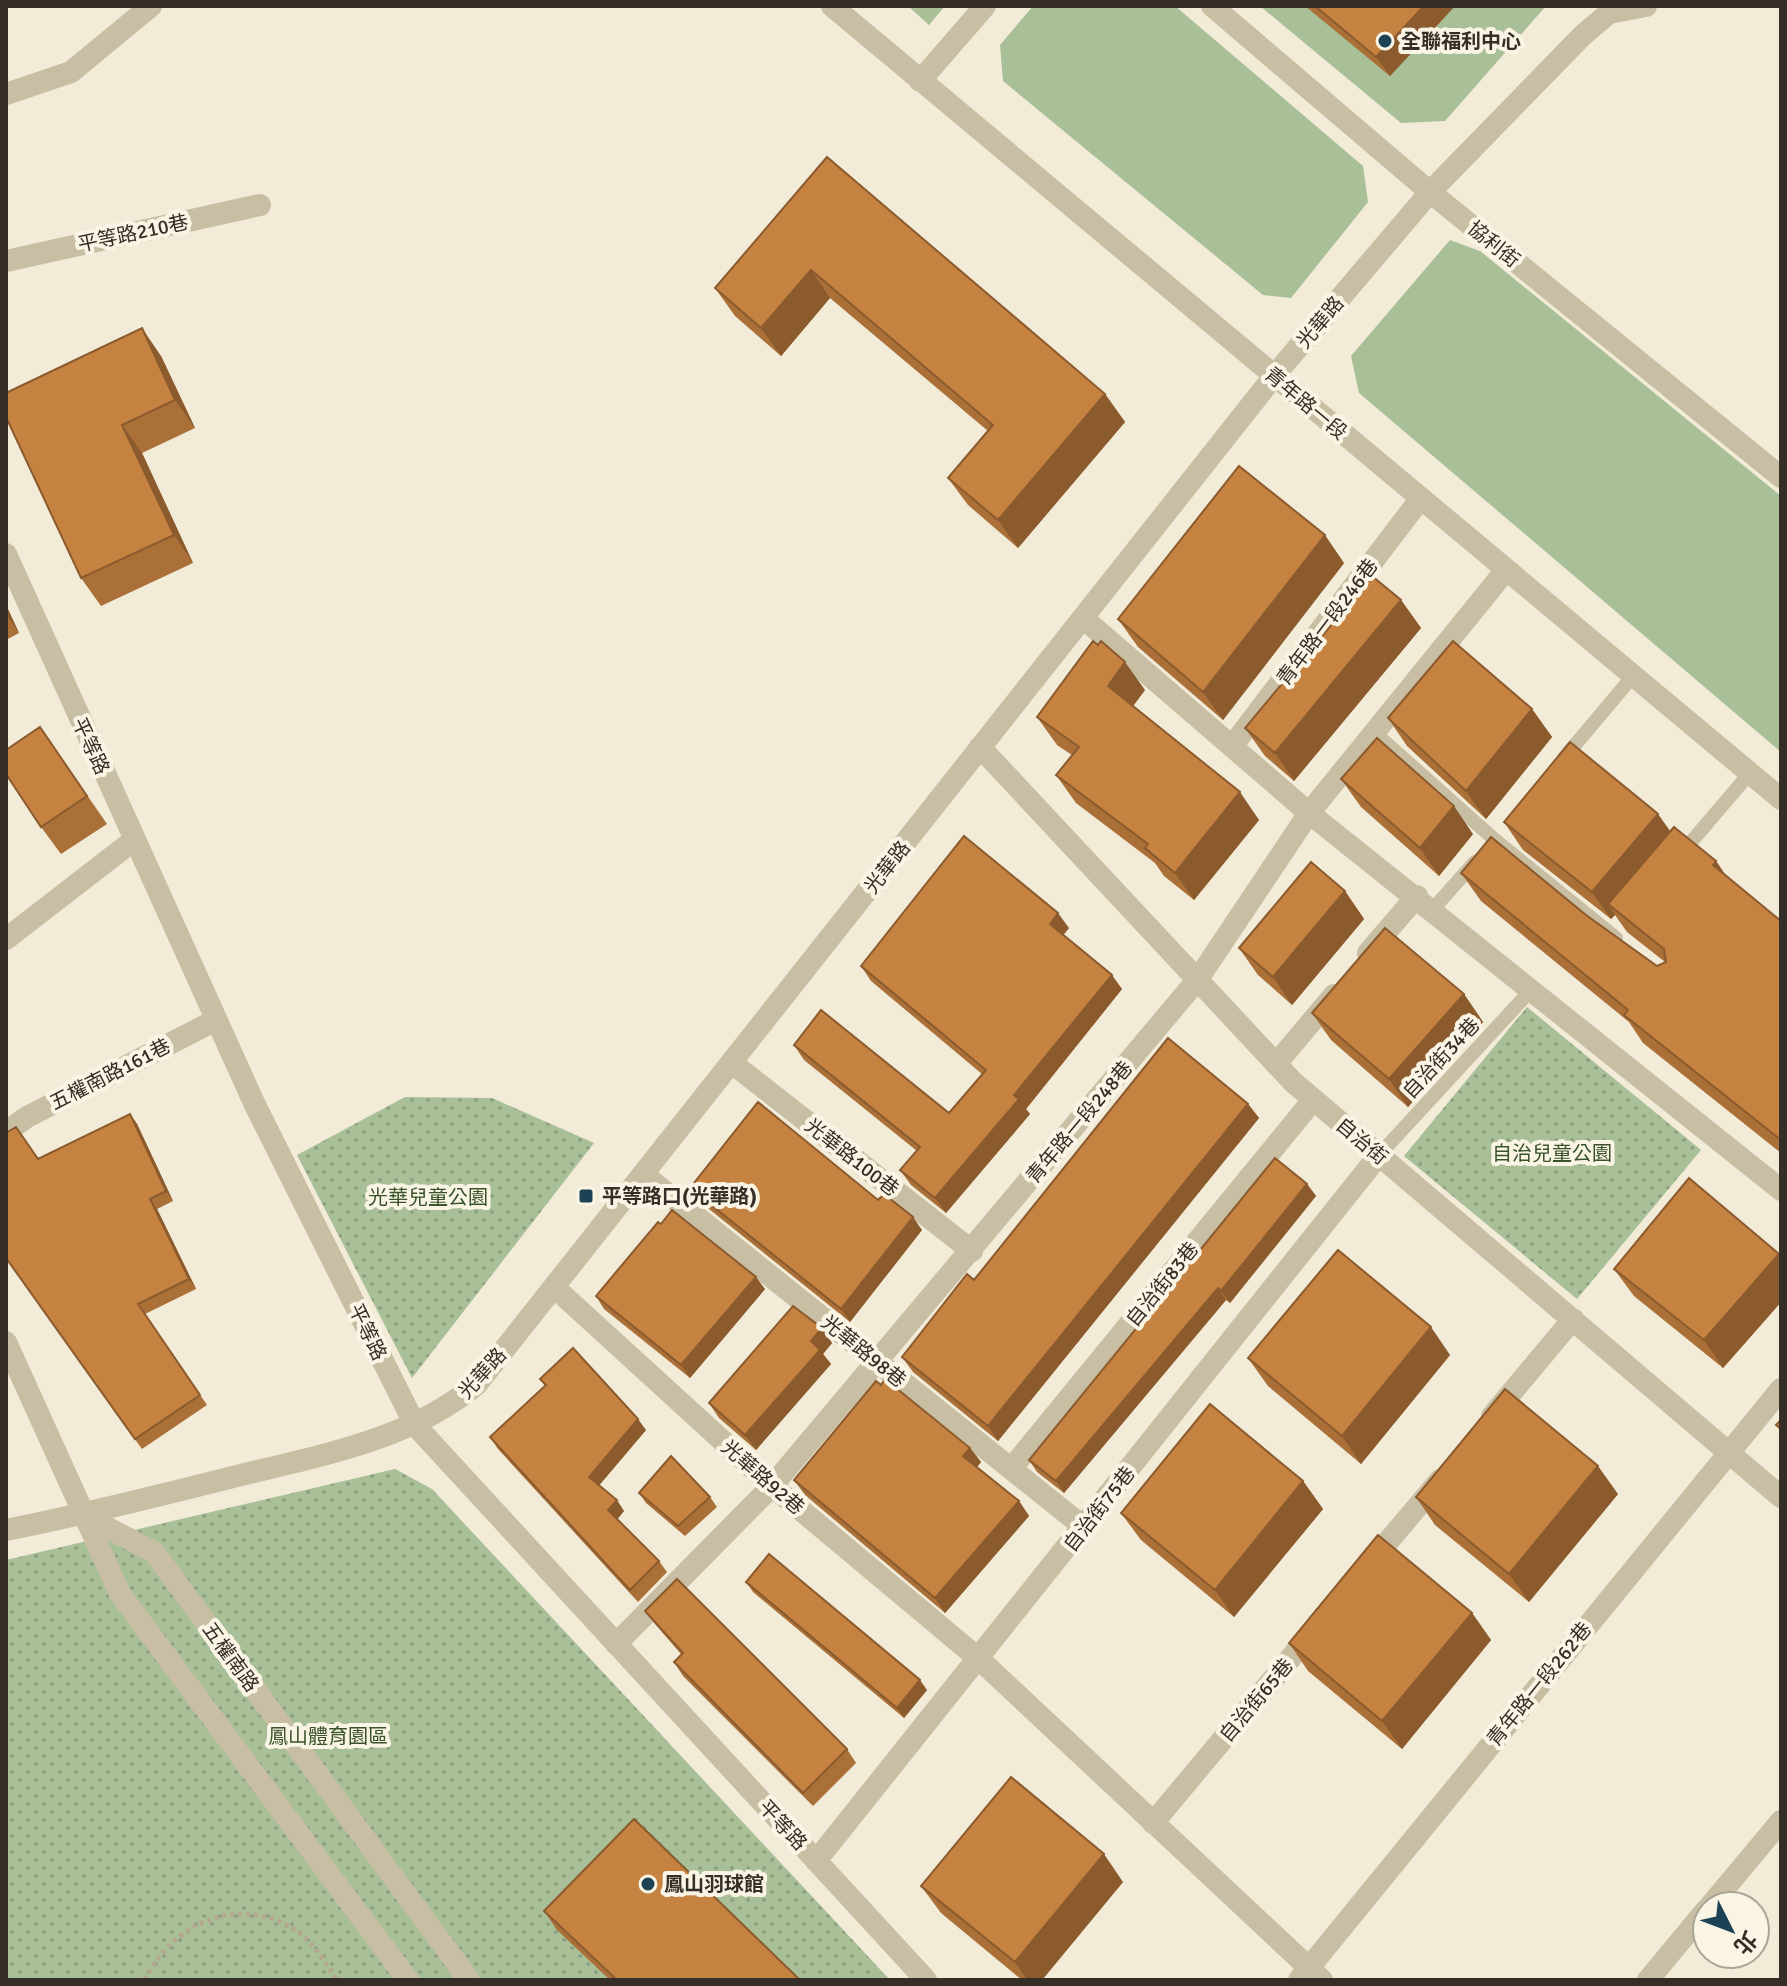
<svg xmlns="http://www.w3.org/2000/svg" width="1787" height="1986" font-family="Signika,'Noto Sans TC',sans-serif">
<defs>
<pattern id="park-dots" width="8" height="8" patternUnits="userSpaceOnUse" patternTransform="scale(2)"><rect width="8" height="8" fill="#a8bf98"/><path d="M2 2h.1M6 6h.1" fill="none" stroke="#8a9c7c" stroke-width="1.8" stroke-linecap="round"/></pattern>
</defs>
<rect width="100%" height="100%" fill="#f1ebd8"/>
<!-- green -->
<path fill="#a8bf98" d="M908,6H945L929,25Z
M1033,6H1175L1363,166L1368,202L1291,298L1263,295L1003,81L1000,45Z
M1260,6H1546L1445,121L1401,123Z
M1450,240L1480,251L1781,496V752L1359,393L1351,356Z"/>
<!-- park -->
<path fill="url(#park-dots)" d="M1527,1007L1701,1150L1577,1299L1404,1156Z
M405,1097L492,1098L594,1143L412,1378L297,1155Z
M395,1469L432,1489L890,1980H6V1560Z"/>
<g fill="none" stroke-linecap="round" stroke-linejoin="round">
<!-- path -->
<path stroke="#b4a88e" stroke-width="5" stroke-dasharray="4 4" stroke-linecap="butt" d="M145,1980C173,1921 241,1893 298,1932C314,1943 327,1965 337,1980"/>
<!-- service -->
<path stroke="#c8bea4" stroke-width="14" d="M1376,734L1495,840L1616,938
M1564,758L1633,676
M1680,855L1750,773
M1433,909L1475,862
M1379,1155L1532,989"/>
<!-- minor -->
<path stroke="#c8bea4" stroke-width="22" d="M1212,6L1430,192L1781,477
M920,81L985,6
M6,94L71,72L151,6
M6,261L260,205
M6,554L255,1105L415,1425L926,1980
M1083,618L1309,813L1781,1190
M1233,745L1421,498
M980,747L1293,1082L1781,1497
M6,939L134,840
M1368,953L1417,896
M732,1063L972,1251
M1276,1064L1334,995
M6,1132L27,1117L216,1020
M643,1174L1085,1528
M554,1287L772,1486L979,1659L1322,1980
M6,1342L120,1594L408,1980
M1492,1416L1573,1319
M1011,1469L1313,1100
M83,1515L154,1552L469,1980
M6,1530C82,1515 158,1496 233,1477C317,1456 409,1441 477,1384L1274,376L1430,192L1583,35L1609,13L1646,6
M1369,1564L1440,1480
M616,1644L772,1486L1198,979L1309,813L1506,570
M1153,1823L1314,1630
M816,1861L1379,1155
M1710,1906L1781,1821
M1299,1980L1781,1389
M1648,1980L1707,1909"/>
<!-- tertiary -->
<path stroke="#c8bea4" stroke-width="22" d="M832,6L1781,799"/>
</g>
<!-- wall -->
<path fill="#aa7038" d="M1305,6H1455L1390,76Z
M827,157L1105,394L1125,422L1018,548L968,505L948,478L988,431L830,298L781,356L735,316L715,288Z
M161,356L195,428L142,453L193,563L101,606L81,578L6,417Z
M1344,563L1223,720L1138,647L1118,619Z
M1401,600L1421,628L1294,781L1265,756L1245,728Z
M6,605L19,633L6,640Z
M1145,690L1133,706L1259,820L1194,900L1164,876L1155,863L1076,803L1056,775L1072,755L1057,745L1037,717Z
M1532,709L1552,737L1486,819L1407,746L1388,718Z
M40,727L107,824L61,854L41,827Z
M1341,779L1473,834L1439,876L1361,807Z
M1504,822L1670,831L1716,861L1726,876L1781,921V1153L1643,1043L1629,1022L1481,901L1461,873L1586,915L1657,966L1665,962L1627,932L1615,915L1611,919L1523,850Z
M1345,891L1364,919L1292,1005L1258,975L1239,948Z
M1069,928L1063,935L1122,989L1026,1109L1030,1114L946,1213L911,1185L900,1170L917,1151L804,1060L794,1045L949,1113L982,1074L871,981L861,966Z
M1464,994L1483,1022L1408,1107L1331,1040L1312,1013Z
M1248,1104L1259,1118L998,1441L913,1372L902,1357L974,1280Z
M130,1114L137,1124L173,1201L157,1209L196,1289L145,1314L207,1405L142,1449L6,1258L38,1159Z
M1307,1184L1316,1196L1230,1303L1226,1300L1064,1493L1037,1472L1029,1460Z
M690,1188L878,1200L922,1230L850,1322L699,1201Z
M1779,1254L1781,1257V1302L1723,1368L1634,1296L1614,1269Z
M765,1289L690,1378L604,1309L596,1296Z
M822,1328L832,1343L823,1354L831,1364L756,1450L719,1418L709,1403Z
M1450,1355L1361,1464L1268,1386L1248,1358Z
M540,1379L646,1430L599,1485L624,1511L617,1519L659,1561L667,1572L638,1602L498,1449L490,1437L545,1386Z
M970,1448L981,1462L977,1467L1019,1501L1029,1516L945,1613L805,1495L794,1480Z
M1303,1481L1323,1509L1234,1617L1141,1540L1121,1513Z
M639,1493L710,1497L717,1507L685,1536L646,1503Z
M1618,1494L1529,1602L1435,1525L1416,1497Z
M746,1582L927,1690L904,1718L753,1592Z
M645,1611L847,1749L856,1763L813,1806L683,1676L674,1662L681,1654L655,1624Z
M1472,1613L1491,1640L1402,1749L1308,1671L1289,1643Z
M1123,1882L1042,1980H1022L941,1913L921,1886Z
M544,1911L800,1980H610L557,1930Z"/>
<!-- shaded-wall -->
<path fill="#8b5b2e" d="M1424,6H1455L1390,76L1376,57Z
M811,270L830,298L781,356L761,328Z
M142,328L161,356L195,428L175,400Z
M1105,394L1125,422L1018,548L998,520Z
M122,425L142,453L193,563L174,535Z
M1325,535L1344,563L1223,720L1203,692Z
M1401,600L1421,628L1294,781L1275,753Z
M6,605L19,633L6,614Z
M1125,662L1145,690L1127,714L1108,686Z
M1532,709L1552,737L1486,819L1466,791Z
M1240,792L1259,820L1194,900L1175,873Z
M1454,806L1473,834L1439,876L1420,848Z
M1658,814L1678,842L1608,904L1615,915L1611,919L1592,892Z
M1716,861L1735,889L1713,865Z
M1345,891L1364,919L1292,1005L1273,977Z
M1058,913L1069,928L1060,939L1050,924Z
M1112,975L1122,989L1026,1109L1030,1114L946,1213L935,1198L1014,1095Z
M1464,994L1483,1022L1408,1107L1389,1079Z
M1248,1104L1259,1118L998,1441L988,1426Z
M130,1114L137,1124L173,1201L166,1191Z
M1307,1184L1316,1196L1230,1303L1221,1291Z
M150,1199L157,1209L196,1289L189,1279Z
M913,1217L922,1230L850,1322L841,1309Z
M1779,1254L1781,1257V1302L1723,1368L1704,1340Z
M756,1277L765,1289L690,1378L681,1365Z
M1218,1288L1226,1300L1064,1493L1056,1481Z
M1431,1327L1450,1355L1361,1464L1342,1436Z
M822,1328L832,1343L823,1354L831,1364L756,1450L745,1435L811,1341Z
M638,1419L646,1430L597,1488L589,1477Z
M970,1448L981,1462L974,1471L963,1456Z
M1598,1466L1618,1494L1529,1602L1509,1574Z
M1303,1481L1323,1509L1234,1617L1215,1590Z
M617,1500L624,1511L616,1521L608,1510Z
M1019,1501L1029,1516L945,1613L935,1598Z
M1472,1613L1491,1640L1402,1749L1382,1721Z
M920,1680L927,1690L904,1718L897,1708Z
M1104,1854L1123,1882L1042,1980H1027L1015,1962Z"/>
<!-- building -->
<path fill="#c68241" stroke="#8b5b2e" stroke-width="2" d="M1315,6H1424L1376,57Z
M827,157L1105,394L998,520L948,478L993,425L811,270L761,328L715,288Z
M142,328L175,400L122,425L174,535L81,578L6,417V393Z
M1239,466L1325,535L1203,692L1118,619Z
M1372,576L1401,600L1275,753L1245,728Z
M1093,641L1098,645L1101,641L1125,662L1108,686L1240,792L1175,873L1145,848L1148,844L1056,775L1079,747L1037,717Z
M1453,641L1532,709L1466,791L1388,718Z
M40,727L87,796L41,827L6,774V750Z
M1377,738L1454,806L1420,848L1341,779Z
M1570,742L1658,814L1592,892L1504,822Z
M1674,827L1716,861L1713,865L1781,921V1140L1624,1015L1628,1010L1461,873L1491,837L1586,915L1657,966L1666,962L1664,949L1608,904Z
M964,836L1058,913L1050,924L1112,975L1014,1095L1019,1099L935,1198L900,1170L920,1147L794,1045L821,1010L949,1113L986,1070L861,966Z
M1311,862L1345,891L1273,977L1239,948Z
M1385,928L1464,994L1389,1079L1312,1013Z
M1168,1038L1248,1104L988,1426L902,1357L967,1274L974,1280Z
M758,1102L878,1200L884,1194L913,1217L841,1309L690,1188Z
M130,1114L166,1191L150,1199L189,1279L138,1304L200,1395L135,1439L6,1258V1133L16,1127L38,1159Z
M1275,1158L1307,1184L1221,1291L1218,1288L1056,1481L1029,1460Z
M1689,1178L1779,1254L1704,1340L1614,1269Z
M672,1210L756,1277L681,1365L596,1296L658,1222L661,1224Z
M1338,1250L1431,1327L1342,1436L1248,1358Z
M793,1306L822,1328L811,1341L820,1350L745,1435L709,1403Z
M573,1348L638,1419L589,1477L617,1500L608,1510L659,1561L630,1590L490,1437L546,1385L540,1379Z
M885,1379L970,1448L963,1456L1019,1501L935,1598L794,1480L876,1381L881,1385Z
M1505,1389L1598,1466L1509,1574L1416,1497Z
M1210,1404L1303,1481L1215,1590L1121,1513Z
M1781,1420V1429L1776,1425Z
M671,1456L710,1497L678,1526L639,1493Z
M1378,1535L1472,1613L1382,1721L1289,1643Z
M769,1554L920,1680L897,1708L746,1582Z
M677,1579L847,1749L803,1793L674,1662L683,1653L645,1611Z
M1011,1777L1104,1854L1015,1962L921,1886Z
M634,1819L800,1980H617L544,1911Z"/>
<!-- markers -->
<g fill="#1c4355" stroke="#f9f4e4" stroke-width="3">
<circle cx="1385" cy="41" r="8"/>
<rect x="578" y="1188" width="16" height="16" rx="4"/>
<circle cx="648" cy="1884" r="8"/>
</g>
<g text-anchor="middle" stroke-width="8" stroke-linejoin="round" paint-order="stroke">
<!-- poi labels -->
<g font-size="20" font-weight="bold" fill="#342e26" stroke="#f9f4e4" text-anchor="start">
<text x="1401" y="48">全聯福利中心</text>
<text x="602" y="1203">平等路口(光華路)</text>
<text x="664" y="1891">鳳山羽球館</text>
</g>
<!-- street labels -->
<g font-size="20" fill="#342e26" stroke="#f9f4e4">
<text transform="translate(133 233) rotate(-12)" y="7">平等路210巷</text>
<text transform="translate(1494 244) rotate(39)" y="7">協利街</text>
<text transform="translate(1320 322) rotate(-50)" y="7">光華路</text>
<text transform="translate(1306 403) rotate(40)" y="7">青年路一段</text>
<text transform="translate(1327 622) rotate(-53)" y="7">青年路一段246巷</text>
<text transform="translate(91 746) rotate(65)" y="7">平等路</text>
<text transform="translate(887 867) rotate(-52)" y="7">光華路</text>
<text transform="translate(1441 1058) rotate(-47)" y="7">自治街34巷</text>
<text transform="translate(110 1074) rotate(-27)" y="7">五權南路161巷</text>
<text transform="translate(1079 1122) rotate(-50)" y="7">青年路一段248巷</text>
<text transform="translate(1362 1141) rotate(40)" y="7">自治街</text>
<text transform="translate(852 1157) rotate(38)" y="7">光華路100巷</text>
<text transform="translate(1162 1284) rotate(-51)" y="7">自治街83巷</text>
<text transform="translate(368 1332) rotate(64)" y="7">平等路</text>
<text transform="translate(864 1351) rotate(39)" y="7">光華路98巷</text>
<text transform="translate(482 1373) rotate(-48)" y="7">光華路</text>
<text transform="translate(763 1477) rotate(41)" y="7">光華路92巷</text>
<text transform="translate(1099 1509) rotate(-52)" y="7">自治街75巷</text>
<text transform="translate(231 1657) rotate(54)" y="7">五權南路</text>
<text transform="translate(1539 1684) rotate(-51)" y="7">青年路一段262巷</text>
<text transform="translate(1256 1700) rotate(-50)" y="7">自治街65巷</text>
<text transform="translate(783 1825) rotate(47)" y="7">平等路</text>
</g>
<!-- park labels -->
<g font-size="20" fill="#39522a" stroke="#f9f4e4">
<text x="1552" y="1160">自治兒童公園</text>
<text x="428" y="1204">光華兒童公園</text>
<text x="328" y="1743">鳳山體育園區</text>
</g>
</g>
<!-- border -->
<rect width="1787" height="1986" fill="none" stroke="#342e26" stroke-width="16"/>
<!-- north arrow -->
<g transform="translate(1731 1930) rotate(132)"><circle r="38" fill="#f9f4e4" stroke="#aaa598" stroke-width="2"/>
<path d="M0-6L14 30L0 20L-14 30Z" fill="#1c4355"/>
<text y="-12" font-size="22" font-weight="bold" text-anchor="middle" fill="#342e26">北</text>
</g>
</svg>
